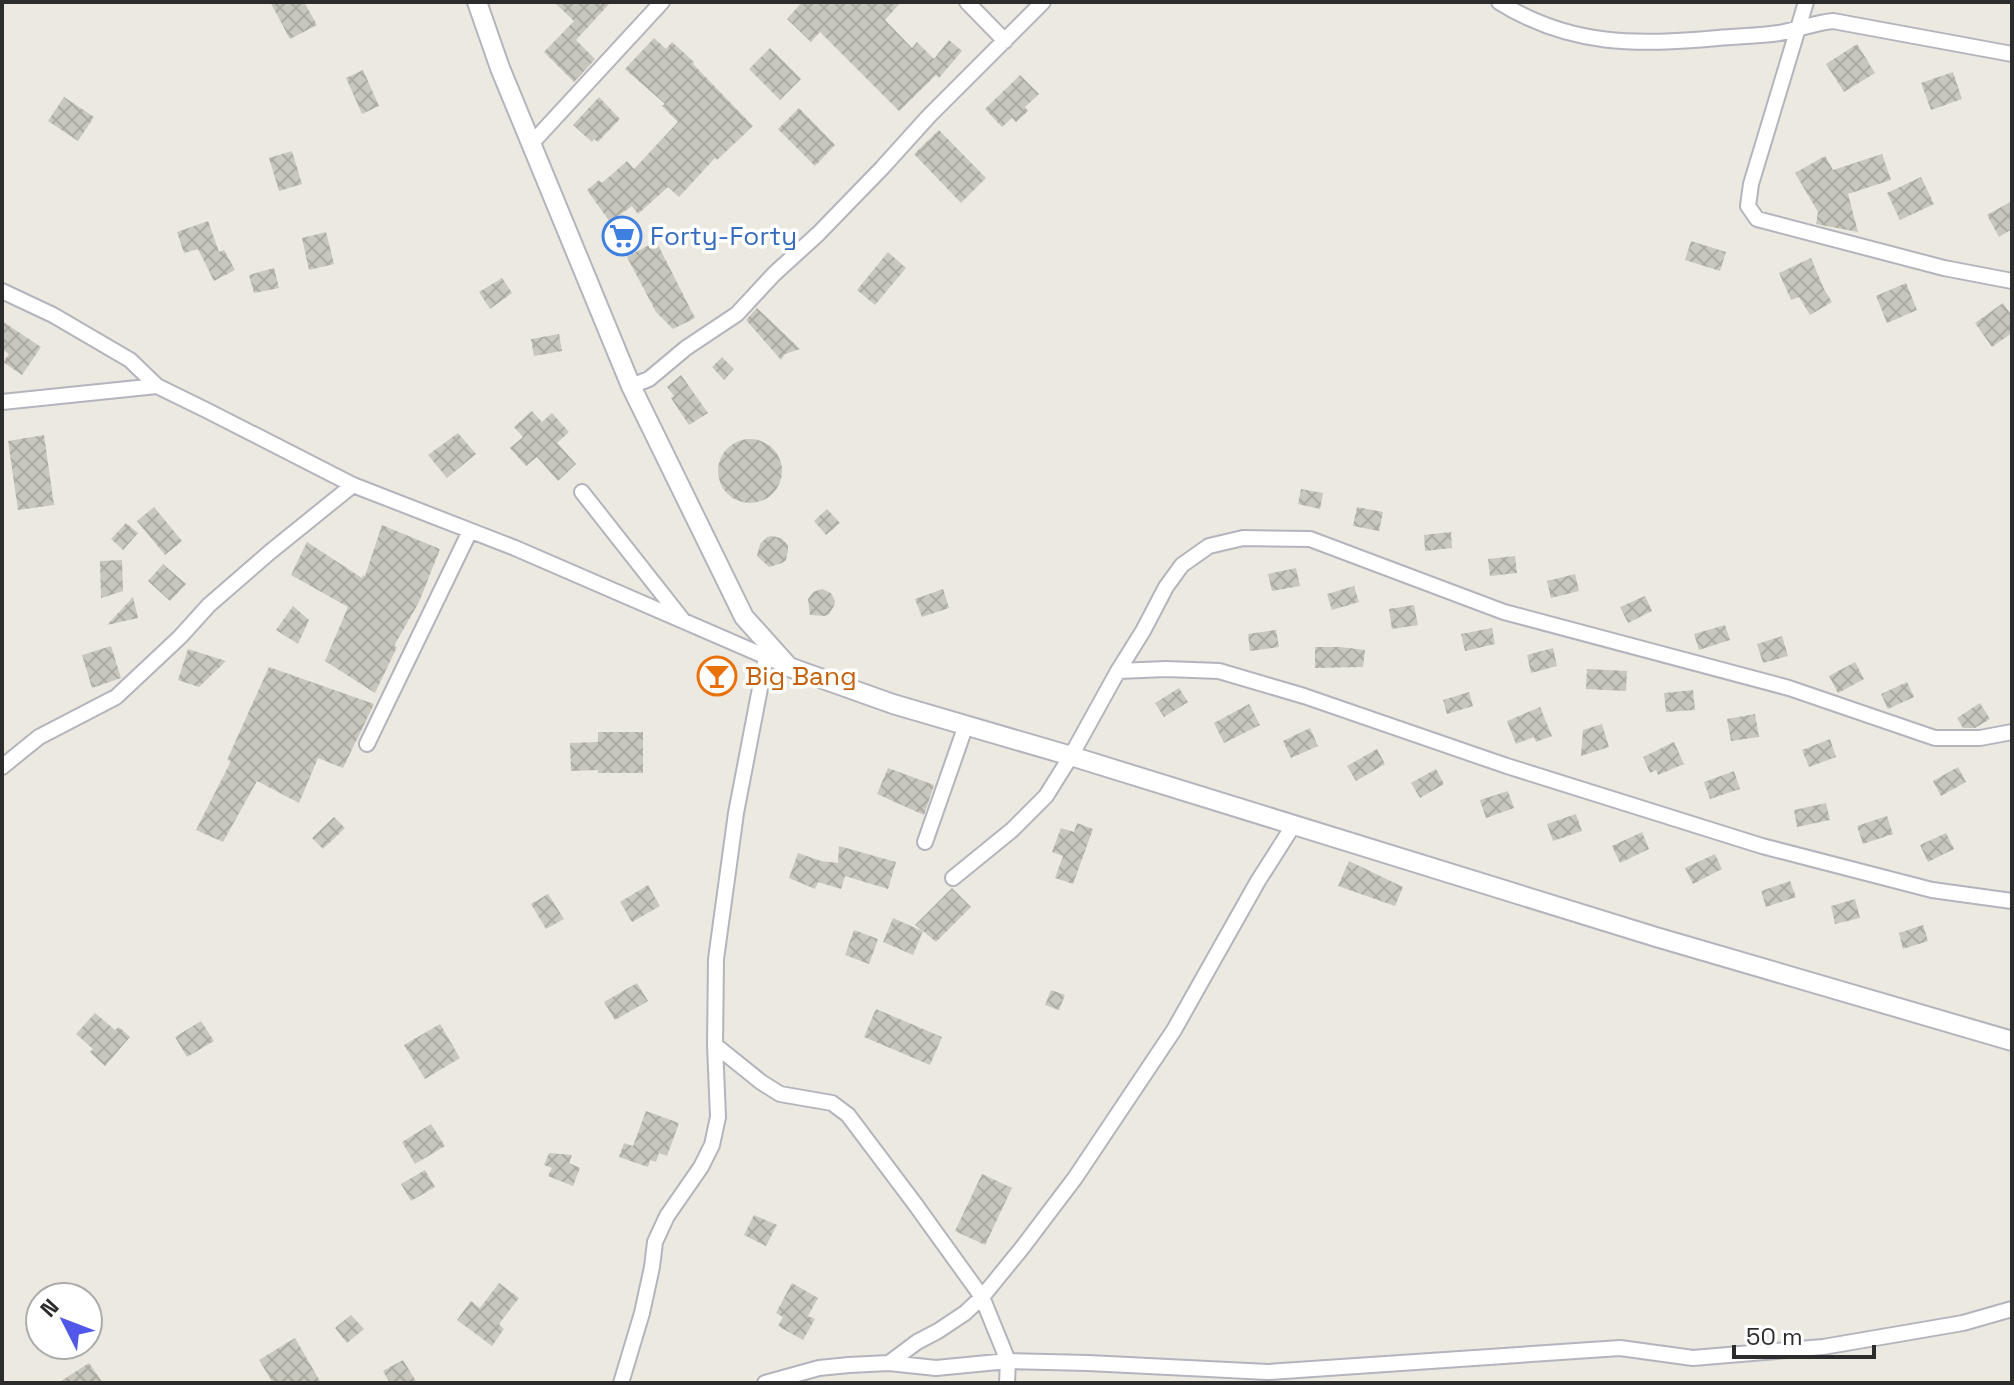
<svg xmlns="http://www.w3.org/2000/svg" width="2014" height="1385" font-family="'Space Grotesk',sans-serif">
<defs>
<pattern id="building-cross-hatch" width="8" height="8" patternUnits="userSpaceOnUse" patternTransform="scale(2)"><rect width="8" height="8" fill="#c8c7be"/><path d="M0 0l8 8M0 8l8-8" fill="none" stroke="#acaba3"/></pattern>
</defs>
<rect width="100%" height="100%" fill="#ece9e0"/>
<!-- building -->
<path fill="url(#building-cross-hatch)" d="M270,2H304L317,25L290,39Z
M554,2H611L576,40L595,59L574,82L544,52L574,21Z
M802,2H901L885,20L912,48L917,42L934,59L949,40L962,51L939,78L936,75L899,111L820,32L811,42L787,19Z
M654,38L666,49L672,42L694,62L693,64L753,126L717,160L715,158L679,197L668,187L638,214L632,206L610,222L587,190L599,180L602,183L627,161L634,169L678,122L662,106L665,104L625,69Z
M1857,44L1875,73L1844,92L1826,64Z
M770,48L801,79L780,100L749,69Z
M363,70L379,106L362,114L346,78Z
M1953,72L1962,99L1931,110L1921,83Z
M1020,75L1039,94L1025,107L1028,111L1016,122L1012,118L1002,127L985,109Z
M64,97L94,117L78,141L48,121Z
M599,97L620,119L598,142L594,139L592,142L573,125Z
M799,108L835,145L815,166L778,129Z
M939,130L986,178L961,203L914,154Z
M292,151L302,184L279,191L269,158Z
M1882,154L1891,180L1848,194L1858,232L1816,224L1818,212L1795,173L1825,156L1833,170Z
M1921,177L1934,204L1900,220L1887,193Z
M2012,201V229L1999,237L1987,215Z
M208,221L219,252L224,250L235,270L214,281L198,249L184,253L177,232Z
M326,232L334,264L309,270L302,238Z
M656,241L695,318L673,329L656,312L627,257Z
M1691,241L1726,252L1720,271L1685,260Z
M888,252L906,268L875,305L857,290Z
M1811,258L1824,289L1832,302L1810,315L1799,297L1791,300L1779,273Z
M274,268L279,288L254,293L249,275Z
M502,278L512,293L490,309L479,292Z
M1906,283L1917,310L1887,323L1876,296Z
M2003,303L2012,316V333L1992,347L1975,323Z
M757,308L800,349L785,354L781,360L746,320Z
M2,321L41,347L22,375L3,362L9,354L2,349Z
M559,334L562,351L534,356L531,339Z
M722,357L734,369L724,380L712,367Z
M681,375L708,413L689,425L671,398L674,396L667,387Z
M532,411L542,422L552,413L569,432L557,443L576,464L558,481L537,457L526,466L510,448L523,437L514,427Z
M458,433L476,454L447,478L428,455Z
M44,435L54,505L18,510L8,441Z
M718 471a32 32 0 1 1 64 0a32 32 0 1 1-64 0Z
M1301,489L1323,493L1320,509L1298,504Z
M154,507L182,541L165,555L137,521Z
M1357,507L1383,512L1379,531L1353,526Z
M827,509L840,523L826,535L814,521Z
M126,523L138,533L123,550L111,539Z
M382,525L440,549L419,602L394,646L397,647L375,693L325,661L348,607L291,575L307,542L362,578L363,575L365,576Z
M1451,532L1452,548L1425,551L1424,535Z
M772,536L781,538L788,545V550L786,560L782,563L769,567L757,556L760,544L767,537Z
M1515,556L1517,573L1490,576L1488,559Z
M122,560L123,591L101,598L100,561Z
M163,564L186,584L170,601L148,581Z
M1296,568L1300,586L1272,591L1268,574Z
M1575,574L1579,591L1551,598L1547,581Z
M1354,586L1359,602L1332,610L1327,594Z
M822,589L831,593L835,601L834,606L829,614L825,616L810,615L808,599L813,592Z
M943,589L949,608L922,617L915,599Z
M1645,596L1652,611L1628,623L1620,607Z
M133,597L138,618L107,625Z
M1414,605L1418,625L1392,629L1389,609Z
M293,606L309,620L298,644L276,630Z
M1725,625L1730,640L1699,650L1694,634Z
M1492,628L1495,644L1465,651L1461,634Z
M1276,630L1279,647L1250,651L1248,634Z
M1782,636L1788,656L1763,663L1757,644Z
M111,646L121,678L92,688L82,655Z
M1315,647H1340L1365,650L1363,667L1315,668Z
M1553,648L1557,666L1531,673L1527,655Z
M188,649L226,661L199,687L178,680Z
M1855,662L1864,679L1838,693L1829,676Z
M269,667L374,704L343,768L318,758L299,803L257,781L223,842L196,830L231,761L227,760Z
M1587,669L1627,671L1626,691L1586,689Z
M1907,682L1914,697L1888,709L1881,694Z
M1179,688L1188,702L1164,717L1155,703Z
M1693,690L1695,710L1666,712L1664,693Z
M1469,692L1473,706L1447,714L1443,700Z
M1980,703L1990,719L1975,728H1963L1957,718Z
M1249,704L1260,725L1224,743L1214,723Z
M1540,707L1552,736L1536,742L1534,737L1516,744L1507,721Z
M1755,714L1759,737L1731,741L1727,719Z
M1602,724L1609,747L1581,756L1583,730Z
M1310,728L1318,746L1291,758L1283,741Z
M598,732H643V773H598V770L571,771L570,743L598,742Z
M1830,739L1836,757L1809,767L1802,750Z
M1674,742L1684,764L1658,775L1656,770L1650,773L1643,757Z
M1377,749L1385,764L1356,781L1347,766Z
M1958,767L1966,782L1941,796L1933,781Z
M888,768L934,785L924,815L877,794Z
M1436,769L1444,784L1420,798L1411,783Z
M1734,771L1740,789L1710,799L1704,782Z
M1508,791L1514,808L1486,818L1480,800Z
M1826,803L1830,820L1797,827L1794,810Z
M1576,814L1582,831L1553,841L1547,824Z
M1887,816L1893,834L1863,844L1857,826Z
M334,817L345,828L323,849L312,838Z
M1077,823L1093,829L1073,884L1055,878L1063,856L1052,852L1061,828L1074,832Z
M1642,832L1649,849L1620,863L1612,846Z
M1946,833L1954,849L1928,862L1920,845Z
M839,846L896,862L888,889L845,876L841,889L818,882L815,889L789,878L798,853L821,861L838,863Z
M1715,854L1722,869L1693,884L1685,868Z
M1349,861L1403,887L1395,906L1338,886Z
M1790,881L1796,897L1766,907L1761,891Z
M648,885L660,906L632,922L620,902Z
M952,888L971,907L936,942L923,931L913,955L883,942L893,918L922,931L915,925Z
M548,894L564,919L546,929L531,904Z
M1855,899L1860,918L1835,924L1831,906Z
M1923,925L1928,941L1903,949L1899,933Z
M854,930L878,939L869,964L845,955Z
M637,983L648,1001L615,1020L604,1002Z
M1051,990L1065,995L1059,1010L1045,1005Z
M876,1009L942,1037L930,1065L864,1037Z
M95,1013L115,1030L119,1027L130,1037L105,1066L90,1052L93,1049L76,1034Z
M201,1021L214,1041L187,1057L175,1037Z
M440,1024L460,1058L425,1079L404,1045Z
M646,1111L679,1123L667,1156L659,1153L656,1162L650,1160L648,1167L619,1157L624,1143L633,1146Z
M431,1124L445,1146L415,1164L402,1142Z
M549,1153L572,1155L569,1163L580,1168L573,1186L548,1176L552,1168L544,1165Z
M425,1170L435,1187L411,1201L401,1184Z
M982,1174L1012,1188L985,1245L955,1231Z
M754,1215L777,1225L766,1246L744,1235Z
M499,1283L519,1298L499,1324L504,1329L492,1346L457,1320L471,1301L480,1308Z
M792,1283L818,1298L808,1316L815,1319L803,1340L778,1326L783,1317L776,1313Z
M351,1315L364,1329L347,1343L335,1328Z
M295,1338L321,1383H273L259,1360Z
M403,1360L417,1383H390L383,1371Z
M89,1363L103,1383H58Z"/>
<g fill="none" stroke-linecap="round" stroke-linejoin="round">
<!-- minor casing -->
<g stroke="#b3b4be" stroke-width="18">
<path id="minor" d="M967,2L1005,41
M1499,2C1571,47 1637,45 1718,38C1738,36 1759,36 1779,33C1797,30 1814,23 1833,21L2012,54
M1806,2L1751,184L1748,206L1757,219L1944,268L2012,281
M531,144L662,2
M2,291L53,315L130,360L157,386L208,411L353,485L515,548L785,665
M631,386L649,379L686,348L737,314L774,274L818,234L882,168L929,116L1043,2
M2,402L157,386
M582,492L682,619
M1118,671L1166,669L1219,671L1304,696L1507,766L1762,846L1932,890L2012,901
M367,744L470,531
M2,767L39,737L116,697L180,637L209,605L270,552L353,485
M925,842L966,725
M953,878L1012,830L1046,796L1071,756L1118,671L1143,631L1166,587L1182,565L1209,546L1243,538L1310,539L1504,612L1789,688L1935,738H1980L2012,732
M715,1045L761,1082L780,1094L832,1103L848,1115L915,1204L982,1297L1008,1361L1007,1383
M889,1363L936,1368L1008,1361L1088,1363L1268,1372L1620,1348L1693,1358L1823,1347L1963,1323L2012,1309
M621,1383L642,1313L652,1267L655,1242L667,1216L701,1167L712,1145L718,1117L715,1045L716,959L736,813L766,657
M765,1383L819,1368L849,1365L889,1363L917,1342L938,1331L965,1313L982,1297L1022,1248L1075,1178L1174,1030L1258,881L1293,826"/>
</g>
<!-- tertiary casing -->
<g stroke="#b3b4be" stroke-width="22">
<path id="tertiary" d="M477,2L500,68L631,386L744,617L789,667L893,704L1071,756L1656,937L2012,1041"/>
</g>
<!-- minor -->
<use href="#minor" stroke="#fff" stroke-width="14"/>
<!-- tertiary -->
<use href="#tertiary" stroke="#fff" stroke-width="18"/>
</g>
<!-- icons -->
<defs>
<g id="supermarket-ring" transform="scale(2)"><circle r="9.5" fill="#fff" stroke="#3f7fe0" stroke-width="1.5"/><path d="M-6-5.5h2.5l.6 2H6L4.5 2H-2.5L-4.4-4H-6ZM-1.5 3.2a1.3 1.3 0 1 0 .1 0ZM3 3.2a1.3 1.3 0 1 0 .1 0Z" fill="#3f7fe0"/></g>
<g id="bar-ring" transform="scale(2)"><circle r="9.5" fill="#fff" stroke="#e8710a" stroke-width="1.5"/><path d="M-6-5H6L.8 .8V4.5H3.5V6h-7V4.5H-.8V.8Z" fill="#e8710a"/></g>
</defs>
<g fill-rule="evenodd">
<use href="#supermarket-ring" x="622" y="236"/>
<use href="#bar-ring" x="717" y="676"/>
</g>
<g text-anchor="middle" stroke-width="7" stroke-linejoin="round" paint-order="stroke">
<!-- shop labels -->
<g font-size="26" fill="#366cbe" stroke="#fff" text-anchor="start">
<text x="650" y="245">Forty-Forty</text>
</g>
<!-- food labels -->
<g font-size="26" fill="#c56008" stroke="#fff" text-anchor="start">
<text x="745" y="685">Big Bang</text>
</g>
</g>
<!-- border -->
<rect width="2014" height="1385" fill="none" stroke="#2c2c2c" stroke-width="8"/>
<!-- north arrow -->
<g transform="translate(64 1321) rotate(312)"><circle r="38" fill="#ffffff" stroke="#ababab" stroke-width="2"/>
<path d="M0-6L14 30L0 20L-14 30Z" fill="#5157e8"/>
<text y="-12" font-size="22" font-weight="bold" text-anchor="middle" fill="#2c2c2c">N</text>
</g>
<!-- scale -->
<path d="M1734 1345v12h140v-12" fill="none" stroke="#2c2c2c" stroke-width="4"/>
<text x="1746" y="1345" font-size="24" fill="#2c2c2c" stroke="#ffffff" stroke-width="6" paint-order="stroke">50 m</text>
</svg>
